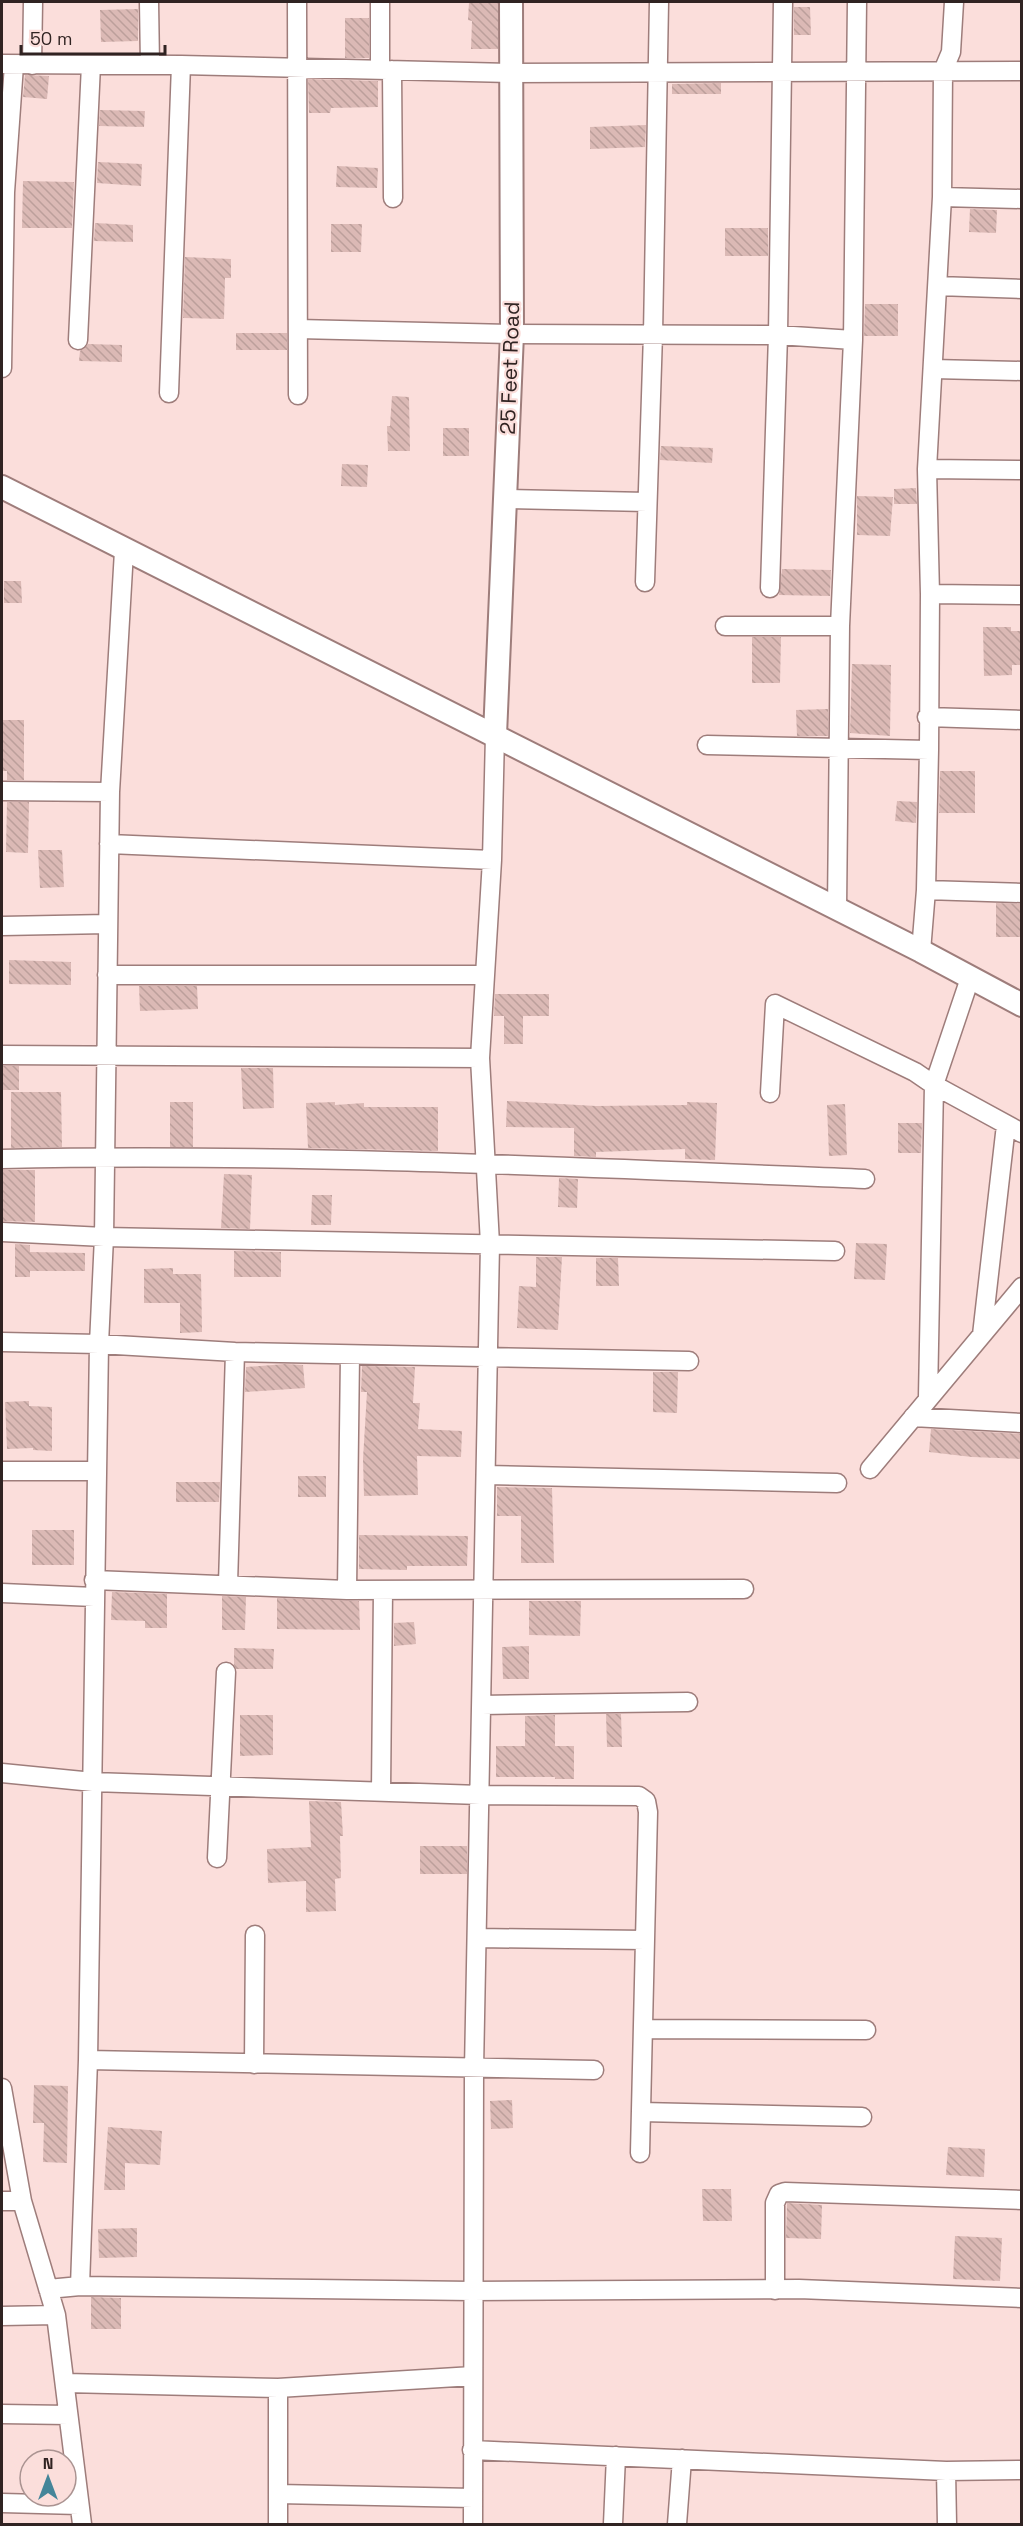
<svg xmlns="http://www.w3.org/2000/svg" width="1023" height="2526" font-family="'Space Grotesk',sans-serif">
<defs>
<pattern id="building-back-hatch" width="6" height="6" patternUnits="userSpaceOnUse" patternTransform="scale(1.5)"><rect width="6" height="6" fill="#dbb9b5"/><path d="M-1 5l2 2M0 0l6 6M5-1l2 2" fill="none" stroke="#bc9f9b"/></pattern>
</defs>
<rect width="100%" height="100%" fill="#fbdedb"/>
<!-- building -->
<path fill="url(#building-back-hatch)" d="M469,2H498V49H471L472,21L468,20Z
M794,7H810L811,35H794Z
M138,9V41L101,42L100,10Z
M345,18H369V58H345Z
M25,75L49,76L47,99L23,97Z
M308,79L378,81V107L331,108L330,113H309Z
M721,83V94H672V84Z
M100,110L145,111L144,127L99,126Z
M646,125L645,147L590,149V127Z
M98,162L142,164L141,186L97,183Z
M337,166L378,168L377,188L336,187Z
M23,181L74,182L72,228H22Z
M970,209L997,210L996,233L969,232Z
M95,223L133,225V242L94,241Z
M331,224H362L361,252H331Z
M725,228H768V256H725Z
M185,257L231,259V278H225L224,319L183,318Z
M865,304H898V336H864Z
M236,333H287V350H236Z
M88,344L122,345V362L79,361L80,351Z
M392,396L409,397L410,451H388L387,426H390Z
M443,428H469V456H443Z
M661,446L713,448L712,463L660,460Z
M342,464L368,465L367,487L341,486Z
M916,488L917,504H894V489Z
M857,496L893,497L890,536L857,535Z
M782,569L831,570L830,596L779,595Z
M4,581H21L22,603H4Z
M983,627H1011V631H1022V665H1012V675L984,676Z
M752,637H781L780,683H752Z
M852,664L891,665L890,736L850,733Z
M828,709V736H797L796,710Z
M2,720H24V780H7V771H2Z
M940,771H975V813H939Z
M897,801L917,802L916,823L895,821Z
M7,802H29L28,853L6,852Z
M38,850H62L64,887L40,888Z
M996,903L1022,904V937H996Z
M9,960L71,962V985L9,984Z
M139,986H197L198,1009L140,1011Z
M495,994H549V1016H523V1044H504V1016H494Z
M2,1066H19V1090H2Z
M241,1068H273L274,1108L243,1109Z
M11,1092H61L62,1147L11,1148Z
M507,1101L596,1106L687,1105V1102L717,1103L715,1160L685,1159V1149L596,1152V1157L574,1156V1128L506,1127Z
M170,1102H193V1147H170Z
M335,1102V1105L364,1103V1107H438V1151L308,1148L306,1103Z
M845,1104L847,1155L829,1156L827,1105Z
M898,1123H922L921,1153H898Z
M2,1170H35V1222L2,1221Z
M224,1174L252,1175L250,1229L221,1228Z
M559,1178L578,1179L577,1208L558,1207Z
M312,1195H332L331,1225H311Z
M856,1243L887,1244L885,1280L854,1279Z
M15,1244L30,1245V1252L85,1253V1271H30V1277H15Z
M234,1251L281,1252V1277H234Z
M536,1257H562L558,1330L517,1328L519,1286L536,1287Z
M596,1258H618L619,1286H596Z
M173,1268V1274H201L202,1332L180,1333V1303H144V1269Z
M285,1364L303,1365L305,1388L245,1392L246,1367Z
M362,1366L415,1367L413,1403H420L418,1429L462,1431L461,1457L417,1456L418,1495L364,1496L363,1459L367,1392H361Z
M653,1372H678L677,1413L653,1412Z
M29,1401V1406L52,1407V1451L33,1450V1448L7,1449L5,1402Z
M931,1429L1022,1434V1459L972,1457L929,1452Z
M298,1476H326V1497H298Z
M176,1482H220L219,1502H176Z
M497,1487L552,1488L554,1563H521V1516H497Z
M32,1530H74V1565H32Z
M359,1535L468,1536L467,1566H407V1570L359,1569Z
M112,1592L167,1594V1628H145V1621L111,1620Z
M222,1596L246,1597L245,1630H222Z
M277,1598L359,1601L360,1630L277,1629Z
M529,1601H581L580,1636L529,1635Z
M414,1622L416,1644L394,1646V1623Z
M529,1646V1679H503L502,1647Z
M234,1648L274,1649L273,1669H236L234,1665Z
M606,1714H621L622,1747H607Z
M240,1715H273V1755L240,1756Z
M555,1715V1746H574V1779H555V1777H496V1746H525V1716Z
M309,1801L341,1802L343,1836H340L341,1878L335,1879L336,1911L306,1912V1881L268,1883L267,1849L311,1847Z
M420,1846H467V1874H420Z
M34,2085L68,2086L67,2163L43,2162L44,2123H33Z
M512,2100L513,2128L491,2129L490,2101Z
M108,2127L162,2131L160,2165L125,2163V2190H104Z
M948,2147L985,2149L984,2177L946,2175Z
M702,2189H731L732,2221H703Z
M787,2203L822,2205L821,2239L786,2238Z
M137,2228V2257L99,2258L98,2229Z
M955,2236L1002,2238L1000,2281L953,2279Z
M91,2297L121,2298V2329H91Z"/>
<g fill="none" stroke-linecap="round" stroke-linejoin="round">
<!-- minor casing -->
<g stroke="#9e7d7b" stroke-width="21">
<path id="minor" d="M149,2L150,65
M297,2L298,395
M380,2V70
M3,64L181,65
M32,65L33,2
M392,70L393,198
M942,197L1022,199
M938,286L1022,289
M298,329L512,334L778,335L853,340
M78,340L91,65
M2,368L5,192L14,65
M933,369L1022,371
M169,393L181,65L512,73L1022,71
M927,469L1022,470
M505,499L647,502
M645,582L653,334L659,2
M770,588L778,335L783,2
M930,594L1022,595
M725,626H840L837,909
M840,626L853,340L857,2
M927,717L1022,720
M707,745L929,750
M2,791L110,792
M109,844L492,860
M926,890L1022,893
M2,926L107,924
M921,951L926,890L929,750L930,594L927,469L942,197L943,71L951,52L954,2
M107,975H485
M2,1055L480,1058
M770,1093L775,1004L915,1072L934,1085L1022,1133
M2,1159C289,1153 578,1167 865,1179
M2,1232L104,1237L835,1251
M982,1335L1006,1125
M2,1342L99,1344L235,1352L689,1361
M928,1397L934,1085L970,978
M913,1417L1022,1423
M870,1469L1022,1287
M2,1471H97
M486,1475L837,1483
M94,1580L347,1590L744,1589
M228,1584L235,1352
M347,1590L350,1355
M2,1593L94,1597
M482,1705L688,1702
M2,1773L93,1782L480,1795L639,1796L646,1801L648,1812L640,2153
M381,1792L383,1590
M217,1858L226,1672
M478,1938L645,1940
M643,2029L866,2030
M88,2060L594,2070
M254,2064L255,1935
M2,2088L22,2201L56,2315L82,2524
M641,2112L862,2117
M2,2201H22
M80,2286L472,2291L799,2289L1022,2298
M48,2289L80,2286L88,2060L99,1344L104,1237L110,792L124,551
M775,2290V2203L779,2194L785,2192L1022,2200
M2,2316L56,2315
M66,2383L278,2388L473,2376
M278,2388V2524
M2,2414L68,2415
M472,2450L946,2471L1022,2470
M946,2471L947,2524
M278,2494L473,2498
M2,2503L79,2505
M473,2524L474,2069L490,1244L480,1058L492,860L495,735
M613,2524L616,2456
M677,2524L682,2459"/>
</g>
<!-- tertiary casing -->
<g stroke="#9e7d7b" stroke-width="26">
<path id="tertiary" d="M2,487L921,951L1022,1005
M495,735L512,334L511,2"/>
</g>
<!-- minor -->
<use href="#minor" stroke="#fff" stroke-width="18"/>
<!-- tertiary -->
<use href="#tertiary" stroke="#fff" stroke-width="22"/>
</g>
<g text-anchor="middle" stroke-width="4.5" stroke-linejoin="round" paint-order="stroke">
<!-- street labels -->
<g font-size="21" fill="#302322" stroke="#fbdedb">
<text transform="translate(510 368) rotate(-88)" y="7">25 Feet Road</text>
</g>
</g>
<!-- border -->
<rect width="1023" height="2526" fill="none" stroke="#302322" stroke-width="6"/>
<!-- north arrow -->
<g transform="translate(48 2478)"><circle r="28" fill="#fbdedb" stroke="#aa9391" stroke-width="1.5"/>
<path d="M0-4.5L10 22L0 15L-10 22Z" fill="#458599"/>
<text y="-9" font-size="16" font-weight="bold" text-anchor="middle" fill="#302322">N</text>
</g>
<!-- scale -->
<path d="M21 45v9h144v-9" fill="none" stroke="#302322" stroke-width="3"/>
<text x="30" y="45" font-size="18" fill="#302322" stroke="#fbdedb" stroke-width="4.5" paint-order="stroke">50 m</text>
</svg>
